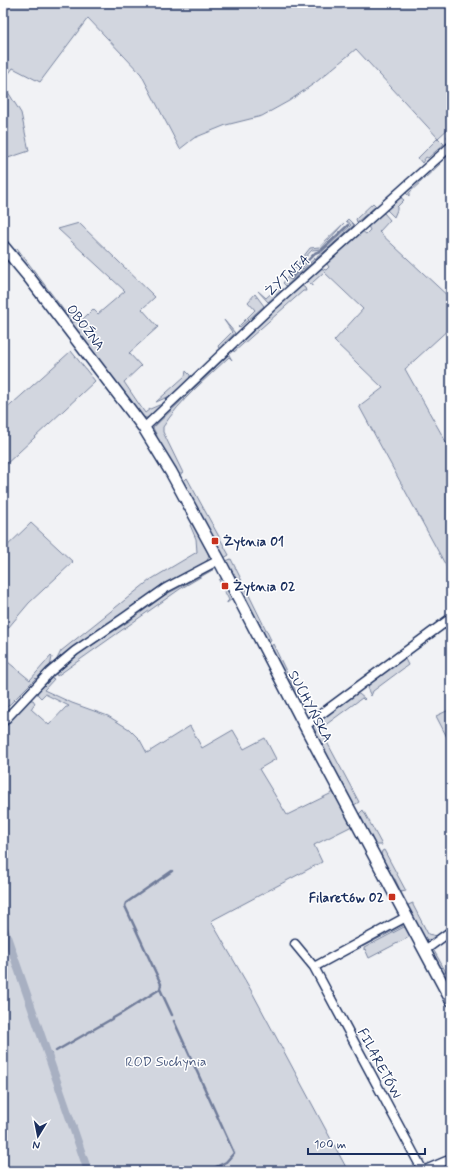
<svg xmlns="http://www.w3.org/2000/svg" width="454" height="1174" font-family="Mynerve,sans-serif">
<rect width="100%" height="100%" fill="#f1f2f5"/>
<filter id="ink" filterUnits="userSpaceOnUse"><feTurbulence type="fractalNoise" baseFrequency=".025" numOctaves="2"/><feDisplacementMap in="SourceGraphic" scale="8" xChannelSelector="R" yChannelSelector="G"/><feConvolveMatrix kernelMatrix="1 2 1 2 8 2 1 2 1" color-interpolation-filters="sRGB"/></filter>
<g filter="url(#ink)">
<!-- green -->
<path fill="#d2d6df" stroke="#76829e" d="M3,3H451V126L438,138L444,144L428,158L426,157L422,163L418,158L438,138L356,49L315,83L289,101L262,116L226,125L194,138L180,149L141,74L88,18L40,82L13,68L3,81Z
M3,84L21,113L29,151L8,158L3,157Z
M438,163L440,164L409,193V196L406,193V191Z
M400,197L404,200L397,207V210L394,217L387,210L388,208Z
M373,203L376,206L357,222L356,219Z
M382,213H384L390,220L379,232L451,299V327L405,369L451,451V575L359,406L383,388L334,341L363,309L324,272L312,283V286L307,281L320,268L326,270L329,267L327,264L328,262L362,231L366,234L370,230L368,226Z
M348,219L354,225L286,286L283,283L310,248L319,247L344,223L321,249L312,250L293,271L288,278L291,280L351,225L346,221Z
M79,223L155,297L142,309L158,327L129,353L141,366L124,382L145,413L150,409L164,403L151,416L147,418L142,417L72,324L78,319L80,322L93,309L98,314L125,291L58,229Z
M17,248L65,312L69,309L75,316L69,321L15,250Z
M301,285L305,288L306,291H303L234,352L233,349Z
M279,286L282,289L281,291L268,302L258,291L266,298Z
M255,294L264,306L239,328L238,327L255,310L248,302Z
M224,320L235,333L219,348L218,346L232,332Z
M71,351L95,381L3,467V412Z
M227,354L229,355L232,360L229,357C206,379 180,400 163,427V432L183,473L179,475L155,438L157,436L153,428L216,367L214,365Z
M186,371L190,375V379L170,396L156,402L185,376Z
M187,478L229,555L224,558L183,482Z
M31,523L73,562L29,603L3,634V550Z
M193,524L208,553L209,557L206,562L163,584L126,612L75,645L62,655L56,661L61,651L150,580L197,552L196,539L190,525Z
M231,559L242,581L235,583L225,563L226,561Z
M214,569L180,589L57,676L56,674L80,653L128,622L165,595Z
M222,578L232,599L227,603V602L229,600L219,580Z
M244,585L271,640L267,642L239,589Z
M273,644L297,694H294L270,648Z
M51,656L52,657L50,667L38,680L36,678L3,711V658L30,680Z
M404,657L408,665L373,691L371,696L368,690L369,682Z
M52,678L54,679L44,690L72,703L108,716L129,729L140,740L147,753L190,726L202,748L233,730L244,749L265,738L276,759L259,769L287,815L334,792L352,826L314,845L322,862L211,921L252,992L348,1171H89L3,920V727L29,700H33L35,703L31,709L49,725L66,707H68L69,706L45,694L41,698L38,695L37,692L39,689L40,690Z
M355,694H359L365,699L364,700L362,698L320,729L359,802L354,805L353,804L312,727L314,725Z
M451,709V745L436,716Z
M363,810L382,845H375L359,816V814Z
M384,850L406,891L401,892L395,879H392L381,855L382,851Z
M413,903V905L428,934L437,936L451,926V928L431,941L424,938L408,907V905Z
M401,925L403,926L362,947V945Z
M404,927L407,928L411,936L369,958L365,949L364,950V948Z
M3,931L85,1171H3Z
M433,949L446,972L442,974L432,952Z"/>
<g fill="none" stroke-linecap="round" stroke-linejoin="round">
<!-- stream -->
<path stroke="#707c9a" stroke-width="2.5" d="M448,137L451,134
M291,278L315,253L322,250L348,225
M160,989L172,1015
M174,1021L234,1153L226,1162L208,1171
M56,1051L122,1013L160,989L161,984L125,906L126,903L172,871
M48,1056L51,1054"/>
<!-- canal -->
<path stroke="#a8b0c2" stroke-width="8" d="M3,925L88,1171"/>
<!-- street casing -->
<g stroke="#1b2f5e" stroke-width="11">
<path id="street" d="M144,428L270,308L451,146
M3,722L50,672L75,651L125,617L166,588L219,560
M305,726L451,618
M295,944L314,967L423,1171
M425,950L451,931
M314,967L406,917
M423,1171L451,1159"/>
</g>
<!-- secondary casing -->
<g stroke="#1b2f5e" stroke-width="14">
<path id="secondary" d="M3,246L28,276L144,428L171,472L219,560L305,726L451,1000"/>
</g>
<!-- street -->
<use href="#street" stroke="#fff" stroke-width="8"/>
<!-- secondary -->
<use href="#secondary" stroke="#fff" stroke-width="11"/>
</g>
</g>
<!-- markers -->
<g fill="#c8321e" stroke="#fff" stroke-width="1.5">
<rect x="211" y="537" width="8" height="8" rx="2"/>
<rect x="221" y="582" width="8" height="8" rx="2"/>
<rect x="388" y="893" width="8" height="8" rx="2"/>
</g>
<g text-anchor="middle" stroke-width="3" stroke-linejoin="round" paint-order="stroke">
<!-- street labels -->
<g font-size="14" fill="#1b2f5e" stroke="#fff">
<text transform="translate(287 275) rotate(-42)" y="5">ŻYTNIA</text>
<text transform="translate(86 327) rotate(53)" y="5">OBOŹNA</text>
<text transform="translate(311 706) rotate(62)" y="5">SUCHYŃSKA</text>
<text transform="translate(380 1063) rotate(62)" y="5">FILARETÓW</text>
</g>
<!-- poi labels -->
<g font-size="14" font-weight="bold" fill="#1b2f5e" stroke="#fff" text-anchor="start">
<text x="223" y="546">Żytnia 01</text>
<text x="233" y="591">Żytnia 02</text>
<text x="384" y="902" text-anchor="end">Filaretów 02</text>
</g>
<!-- park labels -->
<g font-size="14" fill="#49597e" stroke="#fff">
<text x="166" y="1066">ROD Suchynia</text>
</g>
</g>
<!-- margin -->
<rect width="454" height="1174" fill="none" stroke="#fff" stroke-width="16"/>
<rect x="8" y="8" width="438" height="1158" fill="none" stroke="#1b2f5e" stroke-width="1.5" filter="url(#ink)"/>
<!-- north arrow -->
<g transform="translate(38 1136) rotate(190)" stroke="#ffffff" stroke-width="3" paint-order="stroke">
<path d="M0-3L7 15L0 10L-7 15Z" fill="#1b2f5e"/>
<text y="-6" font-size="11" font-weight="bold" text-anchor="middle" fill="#1b2f5e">N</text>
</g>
<!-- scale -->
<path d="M308 1148v6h117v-6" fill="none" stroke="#1b2f5e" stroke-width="2"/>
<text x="314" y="1148" font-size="12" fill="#1b2f5e" stroke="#ffffff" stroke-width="3" paint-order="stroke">100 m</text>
</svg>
